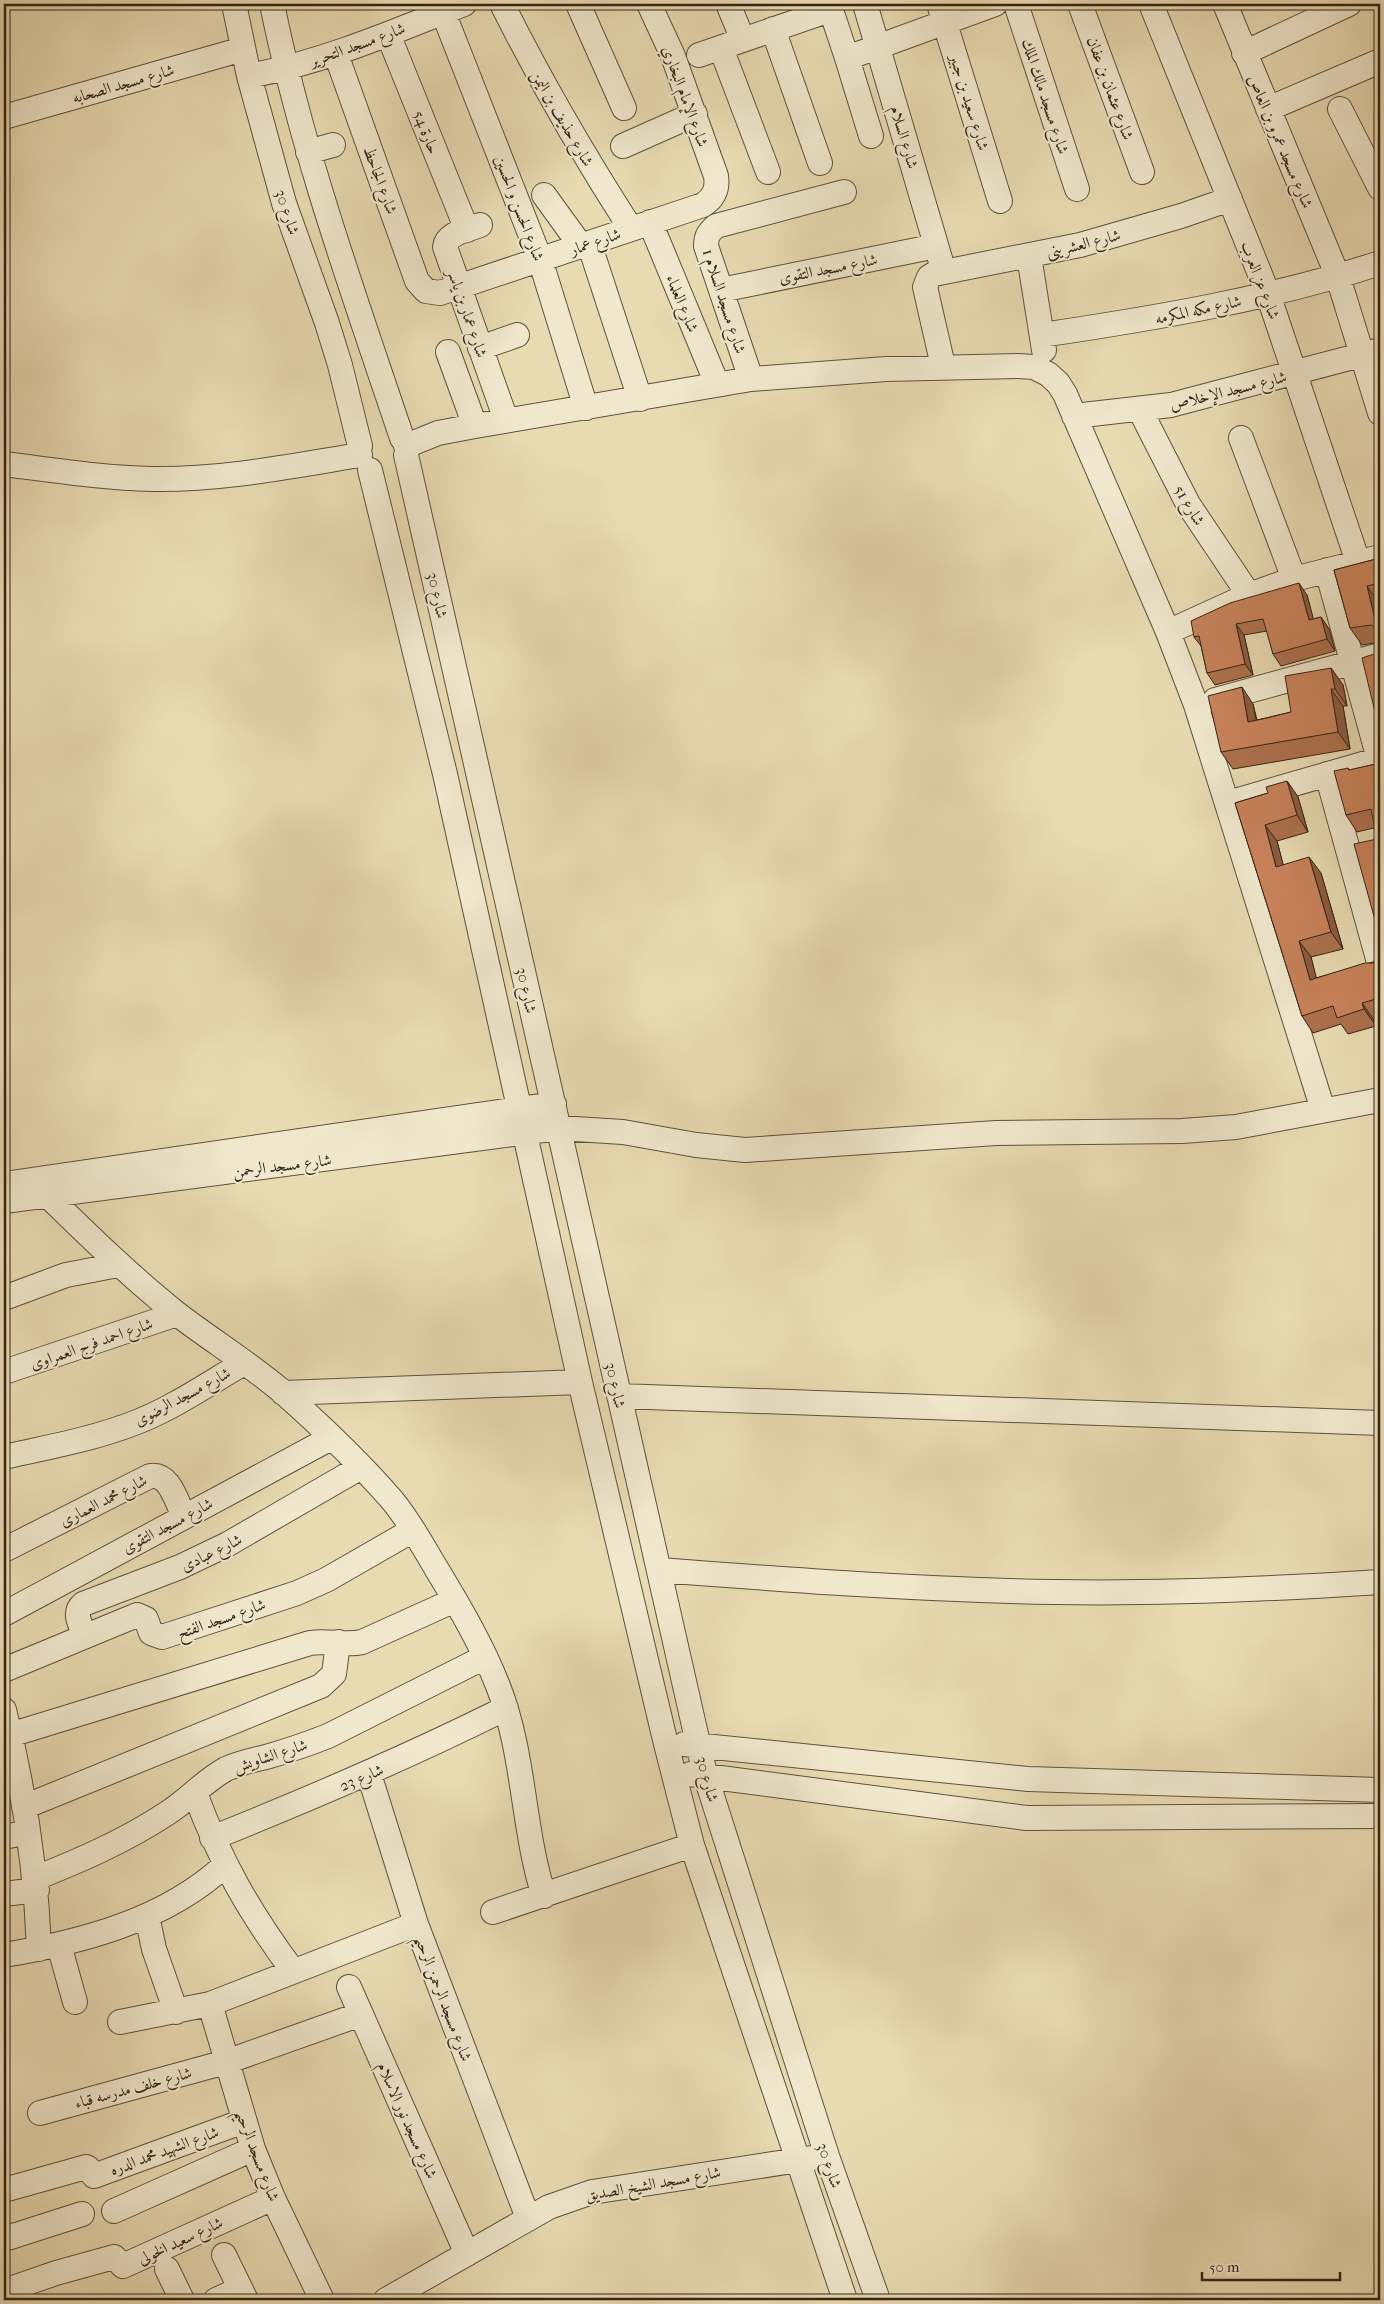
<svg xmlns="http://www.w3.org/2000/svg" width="1384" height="2304" font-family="'IM FELL French Canon',Amiri,serif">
<rect width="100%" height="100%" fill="#e8dbb2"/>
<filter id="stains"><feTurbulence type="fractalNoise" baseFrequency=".004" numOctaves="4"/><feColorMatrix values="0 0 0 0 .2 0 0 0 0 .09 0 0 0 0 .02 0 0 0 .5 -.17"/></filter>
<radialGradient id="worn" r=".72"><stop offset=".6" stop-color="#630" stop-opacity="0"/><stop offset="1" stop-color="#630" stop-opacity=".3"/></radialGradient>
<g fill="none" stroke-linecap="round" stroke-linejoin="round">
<!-- minor casing -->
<g stroke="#62503c" stroke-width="26">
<path id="minor" d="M234,4L249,76L284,203L327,323L340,365L360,446
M272,4C302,152 354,295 402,438
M502,4C541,82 584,156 631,229
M578,4L624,108
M728,4L743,40
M865,4L944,272
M939,4L1000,201
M1016,4L1077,189
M1080,4L1142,172
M1151,4L1268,294L1358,562
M1225,4L1338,277L1380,413
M443,12L540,259L586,408
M773,29L820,163
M388,34L467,230
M721,48L768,172
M1244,53L1349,4
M336,54L417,281L426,291L440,293L703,205C714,198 718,189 716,176L673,56L649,4
M699,55L827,11L833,16L847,58L995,4
M847,58L871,136
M249,76C324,62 393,32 464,4
M1268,109L1380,61
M1340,109L1380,188
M4,117L243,49
M623,146L695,114
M308,152L333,145
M544,195L581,246
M650,222L717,384
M480,225C469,230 447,232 445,247L506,420
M589,243L640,399
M1029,256L1044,350
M721,290L936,246
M1042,335C1156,318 1270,299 1380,263
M480,348L517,335
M448,352L475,426
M943,366L925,287L929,277L934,274L1080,245L1181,216L1230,199
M751,379L706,246C706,236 709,232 716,226L844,192
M1140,410L1188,504L1249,595
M1074,416L1171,405L1380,350
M1241,438L1294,579
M406,446L438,433L475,426L751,379L886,369L1018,366L1034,367L1048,374L1058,383L1065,394L1168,632L1196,705L1323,1110
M406,455L705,1774L827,2156L878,2300
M4,464C53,470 102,478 152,479C222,480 292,466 360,455
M370,470L445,774L580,1382L666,1744L692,1845L845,2300
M1327,570L1379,759
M1168,632L1249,595L1294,579L1380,557
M1215,700L1380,655
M1327,774L1380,966
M1228,803L1380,759
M4,1184L554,1104
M47,1195C89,1236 130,1276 176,1313C211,1340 250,1364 284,1393C321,1426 359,1462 392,1500C409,1520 422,1545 436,1568C459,1606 482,1645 498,1686C525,1754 522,1827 544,1896
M4,1201L559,1128L623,1132L696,1145L745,1150L996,1133L1182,1131L1236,1127L1380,1100
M4,1298L66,1275L118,1265
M4,1372L177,1314
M283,1393L580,1382
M619,1396L1380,1423
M4,1457C49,1447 94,1439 137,1422C175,1407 209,1383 244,1363
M4,1550L150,1476C170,1473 176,1501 184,1516
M659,1570C791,1580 923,1590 1055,1592C1164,1594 1272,1589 1380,1582
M4,1614L331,1438
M85,1635C80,1624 73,1613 83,1604L180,1567L228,1544L361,1467
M4,1670L137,1615L146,1619L151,1633L162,1637L297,1593L326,1580L413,1530
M4,1710C24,1789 36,1868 39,1949
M10,1735L310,1643C328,1640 345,1646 362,1642L455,1600
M684,1744L1028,1779L1380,1790
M369,1774L416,1924L528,2218
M690,1774L1026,1818L1380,1816
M195,1793C220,1861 250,1913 293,1971
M24,1807L321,1686L334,1674L338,1642
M4,1837L28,1832
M212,1838C312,1798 410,1756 506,1708
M36,1878C81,1860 125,1841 166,1814C187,1801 204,1781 226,1769C239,1763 253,1760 266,1757C287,1751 308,1744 328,1736L485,1657
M4,1894L37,1890
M493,1912L692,1845
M147,1916L154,1949L176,2012
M59,1945L75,2002
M4,1955C82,1942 166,1920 225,1865
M349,1987L467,2254
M210,2004L253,2149L273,2198L322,2300
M120,2022L210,2004L416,1924
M40,2113L226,2062L361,2014
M4,2190L86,2167L88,2168L94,2176L244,2121
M114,2211L253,2149
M4,2239L82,2214
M224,2255L246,2300
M167,2269L182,2300
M4,2291L56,2273L114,2257L123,2266L273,2198
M216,2300L240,2289
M386,2300L549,2207L592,2192L812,2158"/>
</g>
<!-- minor -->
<use href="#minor" stroke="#f0e8cd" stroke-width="24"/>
</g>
<!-- wall -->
<path fill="#ac704d" stroke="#362215" d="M1380,558V603H1379L1380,608V642L1362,645L1350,628L1334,570Z
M1307,595L1313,619L1321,617L1329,629L1335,651L1281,666L1273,654L1267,631L1244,635L1253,675L1215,685L1207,673L1201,646L1194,637Z
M1380,649V720L1375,712L1374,654Z
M1331,668L1343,685L1347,706H1343L1350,749L1233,769L1221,752L1253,704L1257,720L1291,712Z
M1380,763V928L1375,920L1377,839L1374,828L1357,832L1346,815L1348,768L1350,770Z
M1287,781L1298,797L1308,832L1277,841L1283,865L1321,873L1343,949L1311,957L1316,978L1380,960V1018L1374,1020L1376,1026L1348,1034L1341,1024L1313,1033L1302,1016L1235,803L1268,793Z"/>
<!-- shaded-wall -->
<path fill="#8c5b3f" stroke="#362215" d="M1299,583L1307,595L1317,632L1309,620Z
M1367,586L1379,603L1380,608V632L1377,628Z
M1321,617L1329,629L1335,651L1327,639Z
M1236,624L1244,635L1253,675L1245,664Z
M1331,668L1343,685L1347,706L1335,689Z
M1242,687L1253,704L1260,739L1248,722Z
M1331,689L1343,706L1350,749L1338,732Z
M1287,781L1298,797L1308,832L1297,815Z
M1265,825L1277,841L1288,883L1276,867Z
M1309,857L1321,873L1343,949L1331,932Z
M1299,941L1311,957L1321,996L1310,980Z
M1362,1003L1374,1020L1376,1026L1364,1009Z"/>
<!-- building -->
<path fill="#c8825a" stroke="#362215" d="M1380,558V583L1367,586L1377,628L1371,625L1350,628L1334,570Z
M1299,583L1309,620L1321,617L1327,639L1273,654L1263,619L1236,624L1245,664L1207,673L1199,636L1194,637L1191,621L1230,603Z
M1380,649V711L1375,712L1362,658L1374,654Z
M1331,668L1335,689H1331L1338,732L1221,752L1208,696L1242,687L1248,722L1267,718L1291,712L1285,676Z
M1380,763V918L1375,920L1354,844L1377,839L1371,809L1346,815L1334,771L1348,768L1349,770Z
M1287,781L1297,815L1265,825L1276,867L1309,857L1331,932L1299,941L1310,980L1365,963H1373L1380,960V998L1362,1003L1364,1009L1337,1018L1333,1006L1302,1016L1235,803L1268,793L1266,787Z"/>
<g text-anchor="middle" stroke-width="4" stroke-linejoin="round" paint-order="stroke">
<!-- street labels -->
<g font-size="16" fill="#362215" stroke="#f0e8cd">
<text transform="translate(357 44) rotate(-20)" y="6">شارع مسجد التحرير</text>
<text transform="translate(123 83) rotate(-16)" y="6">شارع مسجد الصحابه</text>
<text transform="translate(1111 88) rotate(70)" y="6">شارع عثمان بن عفان</text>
<text transform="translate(686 96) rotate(70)" y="6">شارع الإمام البخاري</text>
<text transform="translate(1046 96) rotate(72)" y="6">شارع مسجد مالك الملك</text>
<text transform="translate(970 102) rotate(73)" y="6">شارع سعيد بن جبير</text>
<text transform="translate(563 118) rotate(60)" y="6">شارع حذيف بن اليمن</text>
<text transform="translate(427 132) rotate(68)" y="6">حارة 54</text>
<text transform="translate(905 137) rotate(74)" y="6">شارع السلام</text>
<text transform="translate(1281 141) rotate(67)" y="6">شارع مسجد عمرو بن العاص</text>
<text transform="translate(381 180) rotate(70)" y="6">شارع الجاحظ</text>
<text transform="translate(520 208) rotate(69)" y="6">شارع الحسن و الحسين</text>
<text transform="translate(288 212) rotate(72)" y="6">شارع 30</text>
<text transform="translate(595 241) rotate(-19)" y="6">شارع عمار</text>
<text transform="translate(1083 243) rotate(-14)" y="6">شارع العشرينى</text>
<text transform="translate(828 268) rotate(-11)" y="6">شارع مسجد التقوى</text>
<text transform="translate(1261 280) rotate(69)" y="6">شارع عز العرب</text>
<text transform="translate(725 301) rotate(72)" y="6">شارع مسجد السلام 1</text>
<text transform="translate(683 303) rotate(68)" y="6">شارع العلماء</text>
<text transform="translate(1198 309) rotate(-12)" y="6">شارع مكه المكرمه</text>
<text transform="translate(468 313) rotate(71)" y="6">شارع عمار بن ياسر</text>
<text transform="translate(1228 390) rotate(-14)" y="6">شارع مسجد الإخلاص</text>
<text transform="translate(1190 505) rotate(59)" y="6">شارع 51</text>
<text transform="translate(438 595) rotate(77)" y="6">شارع 30</text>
<text transform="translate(527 990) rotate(77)" y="6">شارع 30</text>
<text transform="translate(282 1165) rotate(-7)" y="6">شارع مسجد الرحمن</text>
<text transform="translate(91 1343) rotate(-19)" y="6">شارع احمد فرج العمراوى</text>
<text transform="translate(616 1385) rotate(77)" y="6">شارع 30</text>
<text transform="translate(182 1396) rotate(-28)" y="6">شارع مسجد الرضوى</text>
<text transform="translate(103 1500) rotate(-27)" y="6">شارع محمد العمارى</text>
<text transform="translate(167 1525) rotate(-28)" y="6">شارع مسجد التقوى</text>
<text transform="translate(211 1552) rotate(-26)" y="6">شارع عبادى</text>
<text transform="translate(221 1618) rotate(-19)" y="6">شارع مسجد الفتح</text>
<text transform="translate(270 1755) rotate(-18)" y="6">شارع الشاويش</text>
<text transform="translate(361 1777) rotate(-23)" y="6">شارع 23</text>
<text transform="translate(708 1779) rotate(75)" y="6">شارع 30</text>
<text transform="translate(444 1998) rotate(69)" y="6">شارع مسجد الرحمن الرحيم</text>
<text transform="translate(133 2087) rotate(-15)" y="6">شارع خلف مدرسه قباء</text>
<text transform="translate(408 2120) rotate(66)" y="6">شارع مسجد نور الاسلام</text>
<text transform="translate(164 2150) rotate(-20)" y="6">شارع الشهيد محمد الدره</text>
<text transform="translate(258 2155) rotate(69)" y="6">شارع مسجد الرحيم</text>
<text transform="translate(830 2165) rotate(71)" y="6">شارع 30</text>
<text transform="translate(653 2183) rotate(-10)" y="6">شارع مسجد الشيخ الصديق</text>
<text transform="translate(180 2240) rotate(-25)" y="6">شارع سعيد الخولى</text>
</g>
</g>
<!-- margin -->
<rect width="1384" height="2304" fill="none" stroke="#e8dbb2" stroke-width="20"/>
<rect x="5" y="5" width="1374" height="2294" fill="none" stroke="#362215" stroke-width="2.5"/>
<rect x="10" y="10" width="1364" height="2284" fill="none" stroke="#362215"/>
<!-- scale -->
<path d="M1202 2272v8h138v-8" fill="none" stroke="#362215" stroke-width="2.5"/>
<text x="1209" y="2272" font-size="15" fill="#362215" stroke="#f0e8cd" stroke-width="4" paint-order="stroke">50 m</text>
<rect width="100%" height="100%" filter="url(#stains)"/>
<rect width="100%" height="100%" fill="url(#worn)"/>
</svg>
